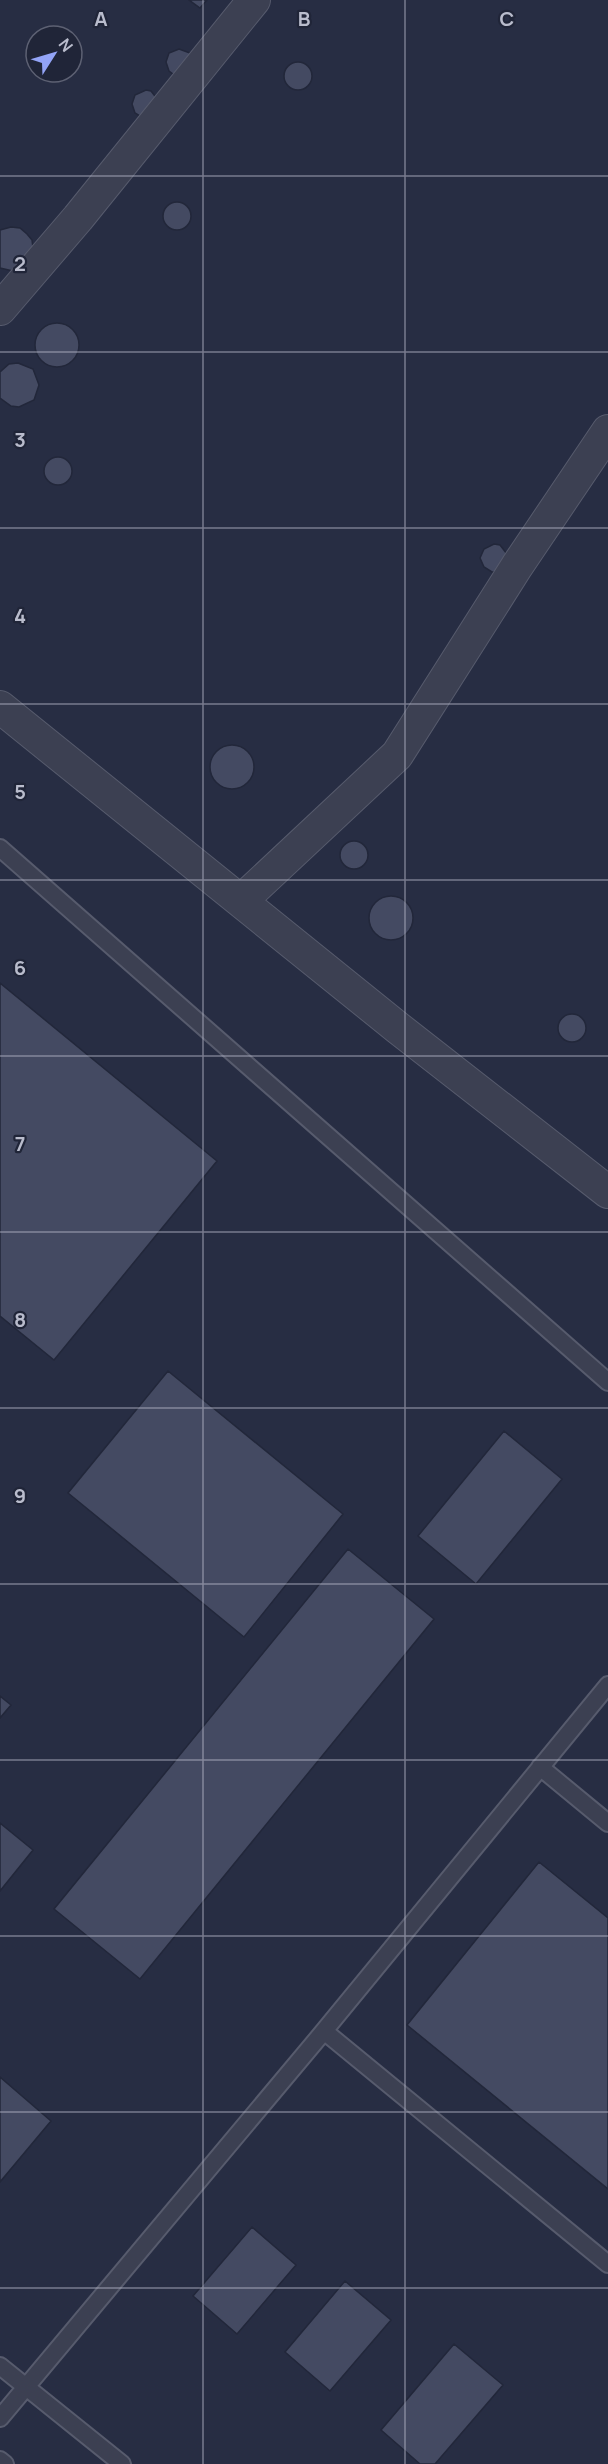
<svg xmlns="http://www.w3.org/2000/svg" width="608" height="2464" font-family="Manrope,sans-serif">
<rect width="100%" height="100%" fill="#272d43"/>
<!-- building -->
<path fill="#444a62" stroke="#22273a" stroke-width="1.5" d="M189,0H207L200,8Z
M179,49L190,53L192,59L177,77L169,71L166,62L169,53Z
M284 76a14 14 0 1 1 28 0a14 14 0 1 1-28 0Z
M146,90L151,91L158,100L143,118L135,113L132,104L135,95Z
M163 216a14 14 0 1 1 28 0a14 14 0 1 1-28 0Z
M11,227L20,228L27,234L32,240L33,248L13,271L0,268V230Z
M35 345a22 22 0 1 1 44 0a22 22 0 1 1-44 0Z
M18,363L33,369L39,385L34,400L19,407L11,406L0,398V372L9,364Z
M44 471a14 14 0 1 1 28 0a14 14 0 1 1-28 0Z
M494,544L500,545L507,554L498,572H492L484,567L480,558L484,549Z
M210 767a22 22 0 1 1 44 0a22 22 0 1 1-44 0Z
M340 855a14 14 0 1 1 28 0a14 14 0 1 1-28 0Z
M369 918a22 22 0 1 1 44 0a22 22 0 1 1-44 0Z
M0,983L217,1161L54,1360L0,1316Z
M558 1028a14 14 0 1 1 28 0a14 14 0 1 1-28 0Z
M168,1371L343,1514L244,1637L68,1493Z
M504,1431L562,1479L476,1584L418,1536Z
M348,1549L434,1619L140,1979L54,1909Z
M0,1696L11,1705L0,1718Z
M0,1823L33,1850L0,1891Z
M539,1862L608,1918V2189L407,2025Z
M0,2077L51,2121L0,2182Z
M252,2227L296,2265L237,2334L193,2296Z
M345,2281L391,2320L330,2391L285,2352Z
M454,2344L503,2385L435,2464H420L381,2430Z"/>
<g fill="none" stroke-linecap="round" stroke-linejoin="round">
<!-- lane casing -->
<g stroke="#575b6d" stroke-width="20">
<path id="lane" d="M0,848L608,1382
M540,1767L608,1823
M324,2031L608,2264
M0,2366L122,2464
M0,2418L324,2031L608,1685
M0,2460L5,2464"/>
</g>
<!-- street casing -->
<g stroke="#575b6d" stroke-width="34">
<path id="street" d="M0,309L78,218L254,0
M0,707L398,1028L608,1192
M241,901L397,755L517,566L608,431"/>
</g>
<!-- lane -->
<use href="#lane" stroke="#3c4052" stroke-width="16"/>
<!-- street -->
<use href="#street" stroke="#3c4052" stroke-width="32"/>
</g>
<!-- grid -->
<path fill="none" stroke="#b9bccc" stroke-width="1.5" stroke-opacity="0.55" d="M203,0V2464M405,0V2464M0,176H608M0,352H608M0,528H608M0,704H608M0,880H608M0,1056H608M0,1232H608M0,1408H608M0,1584H608M0,1760H608M0,1936H608M0,2112H608M0,2288H608"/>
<g font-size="20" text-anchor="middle" font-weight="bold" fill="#b9bccc" stroke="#202538" stroke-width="4.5" stroke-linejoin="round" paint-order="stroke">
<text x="101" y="26">A</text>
<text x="304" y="26">B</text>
<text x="507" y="26">C</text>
<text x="20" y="271">2</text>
<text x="20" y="447">3</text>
<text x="20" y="623">4</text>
<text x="20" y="799">5</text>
<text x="20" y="975">6</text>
<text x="20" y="1151">7</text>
<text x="20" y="1327">8</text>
<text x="20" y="1503">9</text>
</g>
<!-- north arrow -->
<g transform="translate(54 54) rotate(53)"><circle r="28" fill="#202538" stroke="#5d6173" stroke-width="1.5"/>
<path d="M0-4.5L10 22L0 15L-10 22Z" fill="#93a4f7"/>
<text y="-9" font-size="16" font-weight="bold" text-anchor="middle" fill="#b9bccc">N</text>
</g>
</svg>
